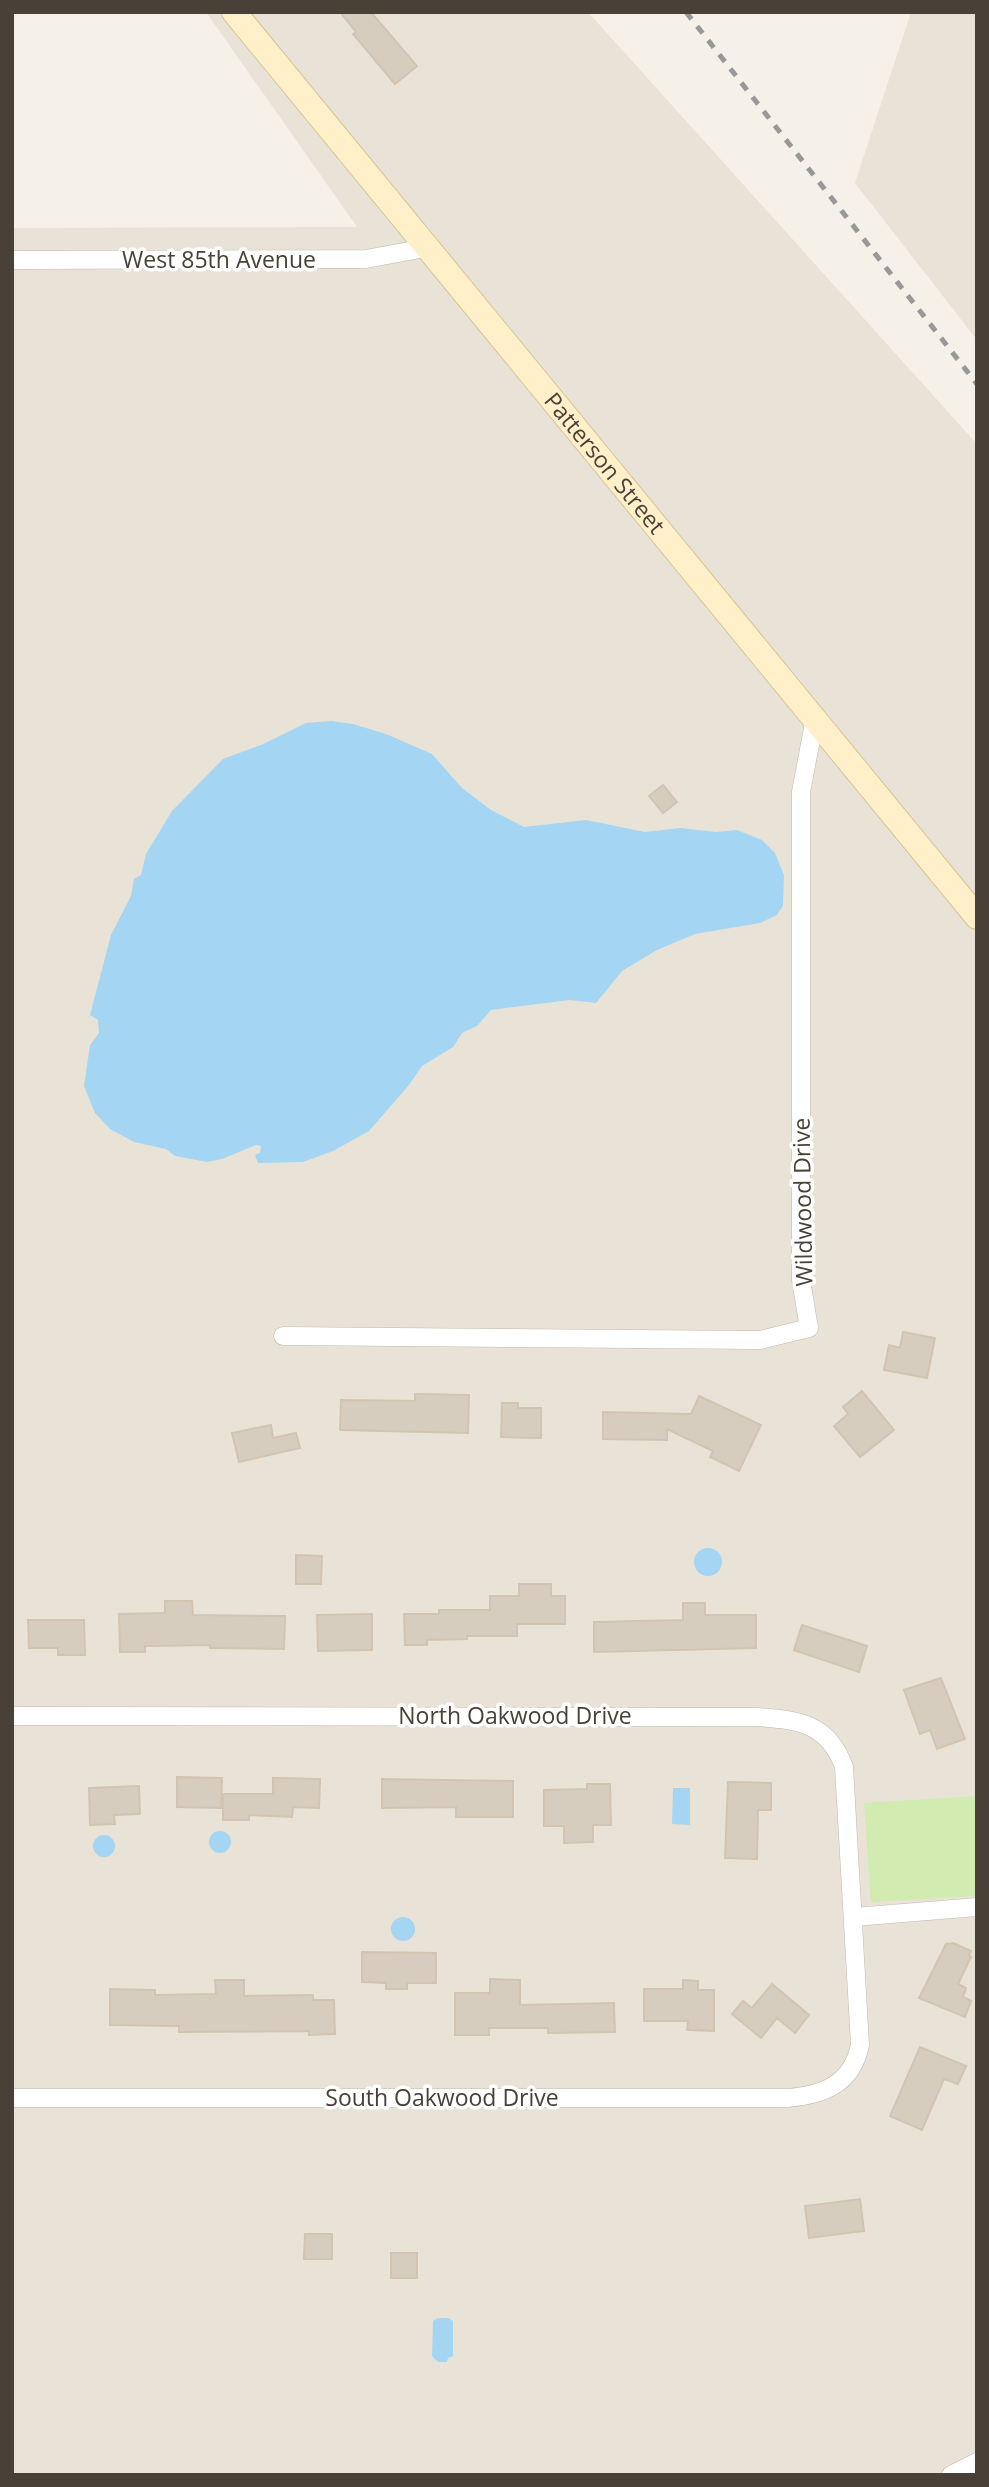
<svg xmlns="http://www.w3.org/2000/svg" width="989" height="2487" font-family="'Open Sans',sans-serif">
<rect width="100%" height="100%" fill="#f5f1e9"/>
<!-- residential -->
<path fill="#e9e3d7" d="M206,12H588L977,444V2475H12V228L357,227Z
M911,12H977V340L855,183Z"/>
<!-- green -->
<path fill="#d2ebb0" d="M977,1796V1896L871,1902L864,1803Z"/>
<!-- water -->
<path fill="#a4d5f3" d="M331,721L353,724L386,734L432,754L462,788L491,810L524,827L586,820L645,832L680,828L716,832L737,830L762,840L775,853L784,875L783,906L777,915L760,923L695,934L657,950L622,971L596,1003L570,1000L491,1010L477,1026L462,1033L453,1047L422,1066L409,1085L369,1131L333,1151L303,1162L258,1163L255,1155L260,1153L261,1146L256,1145L222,1159L207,1162L175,1156L166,1149L134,1142L110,1129L95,1113L84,1086L90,1045L99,1033L98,1020L90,1015L111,935L131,896L134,879L141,875L146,854L172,811L223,759L261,745L306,723Z
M694 1562a14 14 0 1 1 28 0a14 14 0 1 1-28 0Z
M673,1788H690V1825L672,1824Z
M209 1842a11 11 0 1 1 22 0a11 11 0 1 1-22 0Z
M93 1846a11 11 0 1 1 22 0a11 11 0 1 1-22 0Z
M391 1929a12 12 0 1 1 24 0a12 12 0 1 1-24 0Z
M438,2318H448L453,2321V2356L448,2358L447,2362H438L432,2356L433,2321Z"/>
<!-- building -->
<path fill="#d7cdbe" stroke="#d2c4b1" stroke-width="2" d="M340,12H371L417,66L395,84L353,34L356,32Z
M663,785L677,802L663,813L649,796Z
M903,1332L935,1338L927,1378L884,1370L889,1345L900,1348Z
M862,1391L894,1430L860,1457L834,1426L848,1414L843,1407Z
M415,1394L469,1395L468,1433L340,1430L341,1400L415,1401Z
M699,1396L761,1425L739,1471L710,1457L713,1451L667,1429V1440L603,1439V1412L691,1414Z
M502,1403H518V1408H541V1438L501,1437Z
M271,1425L273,1438L296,1433L300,1448L239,1462L232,1433Z
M296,1555L322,1556L321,1584H296Z
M519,1584H551V1596H565V1624H517V1636H467V1639L427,1640V1645H405L404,1614H439V1610H490V1596H519Z
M165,1601H192L193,1615L285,1616L284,1649L210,1648V1645L145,1646V1652H120L119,1614L165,1613Z
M683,1603H705V1615H756V1648L594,1652V1622L683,1620Z
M372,1614V1650L318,1651L317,1615Z
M28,1620H84L85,1655H58V1648H29Z
M802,1625L867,1646L859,1672L794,1650Z
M941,1678L965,1739L937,1749L930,1730L920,1734L904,1690Z
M177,1777L222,1778L221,1808L177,1807Z
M273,1778L320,1779L319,1808L293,1807L292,1817L249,1815V1820H223V1794H273Z
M382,1779L513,1781V1817H456V1807L382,1808Z
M728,1782L771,1783V1810H758L757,1859L725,1858Z
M587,1784H610L611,1825H593V1842L564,1843V1826H544V1790L587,1789Z
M139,1786L140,1814L114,1815L115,1824L90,1825L89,1788Z
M953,1943L971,1951L969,1955L971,1957L958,1984L966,1988L963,1997L971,2001L965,2017L919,1998L946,1944Z
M362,1952L436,1953V1983H407V1989H386V1983L362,1982Z
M490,1979L520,1980V2005L614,2003L615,2032L548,2033V2028H489V2035H455V1993H490Z
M215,1980H244V1996L313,1995V2000H334L335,2034L309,2035V2031L179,2032V2026L110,2025V1989L155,1990V1995L216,1994Z
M683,1980L698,1981V1990H714V2031L687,2030L688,2021H644V1989H683Z
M772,1984L809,2015L795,2033L777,2018L761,2038L732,2014L743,2001L752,2008Z
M920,2047L966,2066L958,2084L944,2079L922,2130L890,2116Z
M860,2199L864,2231L809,2238L805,2206Z
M305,2234H332V2259H304Z
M391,2253H417V2278H391Z"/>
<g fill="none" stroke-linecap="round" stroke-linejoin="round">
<!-- street casing -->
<g stroke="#c1b9ab" stroke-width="19">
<path id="street" d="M12,260L366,259L425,248
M283,1336L760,1340L809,1328L801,1280V792L815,718
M12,1716L757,1717C799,1720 828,1723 844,1767L860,2045C852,2084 824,2095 787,2098H12
M854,1917L977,1907
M951,2475L977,2462"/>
</g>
<!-- secondary casing -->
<g stroke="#d7c497" stroke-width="26">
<g id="secondary">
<path id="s1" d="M234,12L977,917"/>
</g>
</g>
<!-- street -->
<use href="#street" stroke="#fff" stroke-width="18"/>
<!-- secondary -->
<use href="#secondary" stroke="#fff0c9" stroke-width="24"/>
<!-- rail -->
<path stroke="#989898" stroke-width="5" stroke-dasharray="9 9" stroke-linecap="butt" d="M686,12L977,384"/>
</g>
<g text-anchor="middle" stroke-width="7" stroke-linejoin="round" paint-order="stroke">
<!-- street labels -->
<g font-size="23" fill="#494137" stroke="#fff">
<text x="219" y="268">West 85th Avenue</text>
<text dy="8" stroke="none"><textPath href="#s1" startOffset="584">Patterson Street</textPath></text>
<text transform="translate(803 1202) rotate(-91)" y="8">Wildwood Drive</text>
<text x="515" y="1724">North Oakwood Drive</text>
<text x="442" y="2106">South Oakwood Drive</text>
</g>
</g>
<!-- border -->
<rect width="989" height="2487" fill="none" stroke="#494137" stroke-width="28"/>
</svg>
